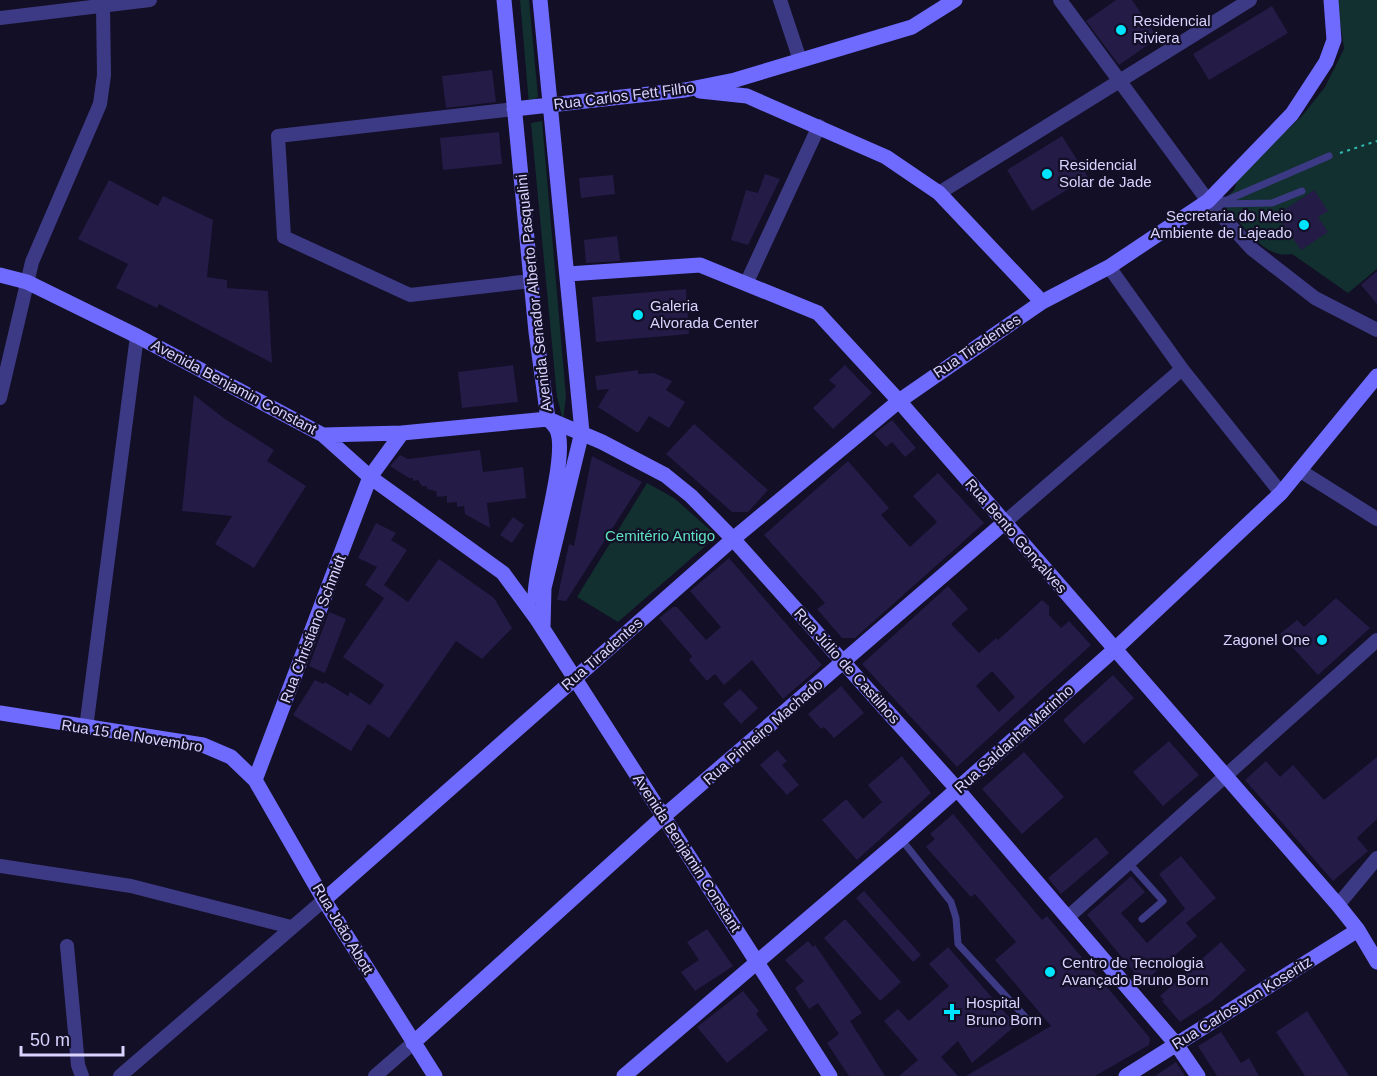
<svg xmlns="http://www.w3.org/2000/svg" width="1377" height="1076" font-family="Arial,sans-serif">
<rect width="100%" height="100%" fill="#130f26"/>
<!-- green -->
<path fill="#12302f" d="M520,0H529L538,97L529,104Z
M1337,0H1377V269L1348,293L1292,254C1261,260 1242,219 1220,204L1234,190L1239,175L1302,116L1325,87L1344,49Z
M542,121L566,397L563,420L557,397L531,123Z
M647,483L674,498L717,536L618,622L577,597Z"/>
<!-- building -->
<path fill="#241b47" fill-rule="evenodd" d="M1116,0H1132L1158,38L1119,65L1086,21Z
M1272,6L1288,33L1209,80L1193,54Z
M492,70L496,102L446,108L442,76Z
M499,132L502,164L443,170L440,138Z
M1062,136L1088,177L1032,211L1007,170Z
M765,174L780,179L748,245L731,240L746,190L758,193Z
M613,175L615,194L581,198L579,178Z
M109,180L158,206L163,196L213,220L207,277L227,280V288L268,291L272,363L159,304L157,308L116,288L128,264L78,239Z
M1314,190L1328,211L1318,217L1328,232L1301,250L1277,215Z
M617,236L620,261L586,263L584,240Z
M1377,271V304L1361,285Z
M686,289L689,334L596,342L592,297Z
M513,365L518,402L462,408L458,372Z
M845,365L872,393L833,429L813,408L836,386L829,380Z
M638,370V374L654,373L672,381L666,390L685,402L669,428L649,416L638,433L598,407L609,389L597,390L595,376Z
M194,395L225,419L274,450L267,461L306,486L254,568L215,544L232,516L182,511Z
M892,420L916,448L905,457L892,442L886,447L874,434Z
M694,424L768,490L748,512H732L666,454Z
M480,450L483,472L523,467L526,498L487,503L490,528L465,514L464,506L457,507V502L447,503V496L437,497L436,491L427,489V486H422L418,480L413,481V478H409L390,466L400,455L408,459Z
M592,456L642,482L566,601L557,600L569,544L574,546Z
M848,461L889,508L881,515L910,547L937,522L913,496L938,473L984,523L855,638H842L817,609L825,603L764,535Z
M513,517L524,525L512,543L500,535Z
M376,523L396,533L391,540L407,550L384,585L408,602L439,559L494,598L512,628L482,659L456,641L389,738L368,724L351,751L293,715L315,680L323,684L325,682L348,696L350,692L370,705L384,685L343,657L384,598L365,585L377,567L358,558Z
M729,558L822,665L783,699L752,660L724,685L715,674L707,681L689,660L692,656L659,618L673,607H677L706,640L721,627L690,591Z
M948,586L968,609L951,624L979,653L996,638L998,640L1042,600L1049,606V615L1061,628L1069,621L1091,645L957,767L862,664ZM992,671L1015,697L999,712L976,686Z
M1336,598L1370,628L1318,675L1280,634L1297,620L1304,627Z
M329,612L346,619L325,673L309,666Z
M1113,675L1134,698L1084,744L1063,720Z
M841,686L864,713L834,738L824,727L821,729L808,714Z
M740,689L758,708L741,724L723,704Z
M1169,741L1199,775L1163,806L1133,772Z
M777,750L787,761L782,765L799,785L787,795L760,765Z
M1024,752L1064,797L1022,834L982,789Z
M902,756L931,793L857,860L822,820L846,799L863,819L882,802L868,785Z
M1377,757V819L1357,838L1368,851L1333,881L1245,780L1266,761L1280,777L1293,765L1324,800Z
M953,814L1042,920L1047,916L1150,1038L1149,1045L1095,1076H966L1051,1026L995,960L1016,942L975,894L971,897L926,847L935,839L930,834Z
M1096,837L1109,853L1061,894L1048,878Z
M1181,856L1216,898L1186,923L1197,936L1143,983L1087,915L1131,876L1145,892L1121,913L1147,943L1185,909L1159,874Z
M864,891L921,955L913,962L856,898Z
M845,919L901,982L880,1001L824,938Z
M707,929L733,966L695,991L681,972L699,960L687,942Z
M808,941L813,947L815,945L862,1013L850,1021L885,1076H849L827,1043L839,1034L818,1003L809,1009L795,988L804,981L785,960Z
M1221,942L1246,970L1212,1001L1180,1022L1162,1001L1164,1000L1160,996Z
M948,947L1016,1025L972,1063L958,1041L941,1057L958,1076H899L918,1060L884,1021L898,1009L909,1021L949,986L929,964Z
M743,991L759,1011L756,1014L768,1030L727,1063L697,1027Z
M1307,1011L1349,1076H1305L1276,1032Z
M1221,1032L1241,1063L1249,1058L1259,1076H1217L1198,1046Z
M1176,1062L1185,1076H1155Z"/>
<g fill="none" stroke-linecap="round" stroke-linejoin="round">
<!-- path -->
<path stroke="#2fb8b0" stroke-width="2" stroke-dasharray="3 4.5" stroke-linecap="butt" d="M1340,153L1377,141"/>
<!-- lane -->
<path stroke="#3d3a85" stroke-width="7" d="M1211,201L1227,200L1329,156
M1220,204L1272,203L1302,191
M901,839L951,902L956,918L958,944L1028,1020
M1128,862L1163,901L1142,919"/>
<!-- street -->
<path stroke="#3d3a85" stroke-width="14" d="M780,0L800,60
M1060,0L1208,201L1252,249L1315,298L1377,330
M0,18L150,0
M514,109L278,136L284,237L410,295L531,281
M939,193L1250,0
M1109,267L1182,369L1281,493
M746,284L819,126
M0,398L32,262L100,104L104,75L103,6
M1299,470L1377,519
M1005,522L1182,369
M86,728L137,336
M0,866L131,886L291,927
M1338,905L1377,858
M1067,918L1377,640
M67,946L78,1065L82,1076
M120,1076L324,900
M375,1076L413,1043"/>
<!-- secondary -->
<path stroke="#6f6bff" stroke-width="15" d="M504,0L536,332L548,419C551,422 555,426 557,430C569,457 535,558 535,597
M540,0L582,432L544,588L543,627
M700,91L747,96L886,157L939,193L1042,302
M514,109L685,90L735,80L912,27L955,0
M568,274L700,265L818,313L899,401L1338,905L1358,930L1377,962
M0,275L27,282L137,336L323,435L370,477L503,573L536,618L830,1076
M323,435L402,433L548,419L602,442L665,475L691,496L733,539L957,789L1176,1044L1198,1076
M0,713L203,745L231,757L255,780L324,900L435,1076
M255,780L370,477L402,433
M324,900L733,539L899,401L1042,302L1109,267L1208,201L1292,114L1326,62L1334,40L1331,0
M413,1043L664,816L1005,522
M624,1076L901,839L1114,650L1281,493L1377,376
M1126,1076L1358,930"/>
</g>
<!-- markers -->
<g fill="#00e5ff" stroke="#130f26" stroke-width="2">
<circle cx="1121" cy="30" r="6"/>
<circle cx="1047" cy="174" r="6"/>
<circle cx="1304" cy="225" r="6"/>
<circle cx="638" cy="315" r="6"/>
<circle cx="1322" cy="640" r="6"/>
<circle cx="1050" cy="972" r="6"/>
<path d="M949 1003h6v6h6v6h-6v6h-6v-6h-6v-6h6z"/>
</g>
<g text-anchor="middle" stroke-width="4.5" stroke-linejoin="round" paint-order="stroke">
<!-- poi labels -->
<g font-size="15" fill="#d9d4ff" stroke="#130f26" text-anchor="start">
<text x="1133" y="26">Residencial<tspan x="1133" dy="17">Riviera</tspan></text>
<text x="1059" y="170">Residencial<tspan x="1059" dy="17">Solar de Jade</tspan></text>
<text x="1292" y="221" text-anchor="end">Secretaria do Meio<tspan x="1292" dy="17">Ambiente de Lajeado</tspan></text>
<text x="650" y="311">Galeria<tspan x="650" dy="17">Alvorada Center</tspan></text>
<text x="1310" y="645" text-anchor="end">Zagonel One</text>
<text x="1062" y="968">Centro de Tecnologia<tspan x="1062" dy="17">Avançado Bruno Born</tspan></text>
<text x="966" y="1008">Hospital<tspan x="966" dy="17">Bruno Born</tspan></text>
</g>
<!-- street labels -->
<g font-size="15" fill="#d9d4ff" stroke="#130f26">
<text transform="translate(624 96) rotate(-7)" y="5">Rua Carlos Fett Filho</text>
<text transform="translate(534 293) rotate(-96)" y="5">Avenida Senador Alberto Pasqualini</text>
<text transform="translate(977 346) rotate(-34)" y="5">Rua Tiradentes</text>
<text transform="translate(234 387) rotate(28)" y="5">Avenida Benjamin Constant</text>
<text transform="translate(1016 536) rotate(49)" y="5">Rua Bento Gonçalves</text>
<text transform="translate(313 629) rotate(-69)" y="5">Rua Christiano Schmidt</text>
<text transform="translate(602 654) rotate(-41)" y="5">Rua Tiradentes</text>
<text transform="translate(847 666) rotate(48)" y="5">Rua Júlio de Castilhos</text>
<text transform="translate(763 732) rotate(-41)" y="5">Rua Pinheiro Machado</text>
<text transform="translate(132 736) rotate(9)" y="5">Rua 15 de Novembro</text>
<text transform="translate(1014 739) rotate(-42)" y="5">Rua Saldanha Marinho</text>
<text transform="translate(687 853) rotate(57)" y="5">Avenida Benjamin Constant</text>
<text transform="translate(343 929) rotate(59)" y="5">Rua João Abott</text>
<text transform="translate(1242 1003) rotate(-32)" y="5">Rua Carlos von Koseritz</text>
</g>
<!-- park labels -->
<g font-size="15" fill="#5fe0c0" stroke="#130f26">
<text x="660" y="541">Cemitério Antigo</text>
</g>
</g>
<!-- scale -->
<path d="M21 1046v9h102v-9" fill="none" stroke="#d9d4ff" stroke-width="3"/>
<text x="30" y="1046" font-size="18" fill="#d9d4ff" stroke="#130f26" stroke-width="4.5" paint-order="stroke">50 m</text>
</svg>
